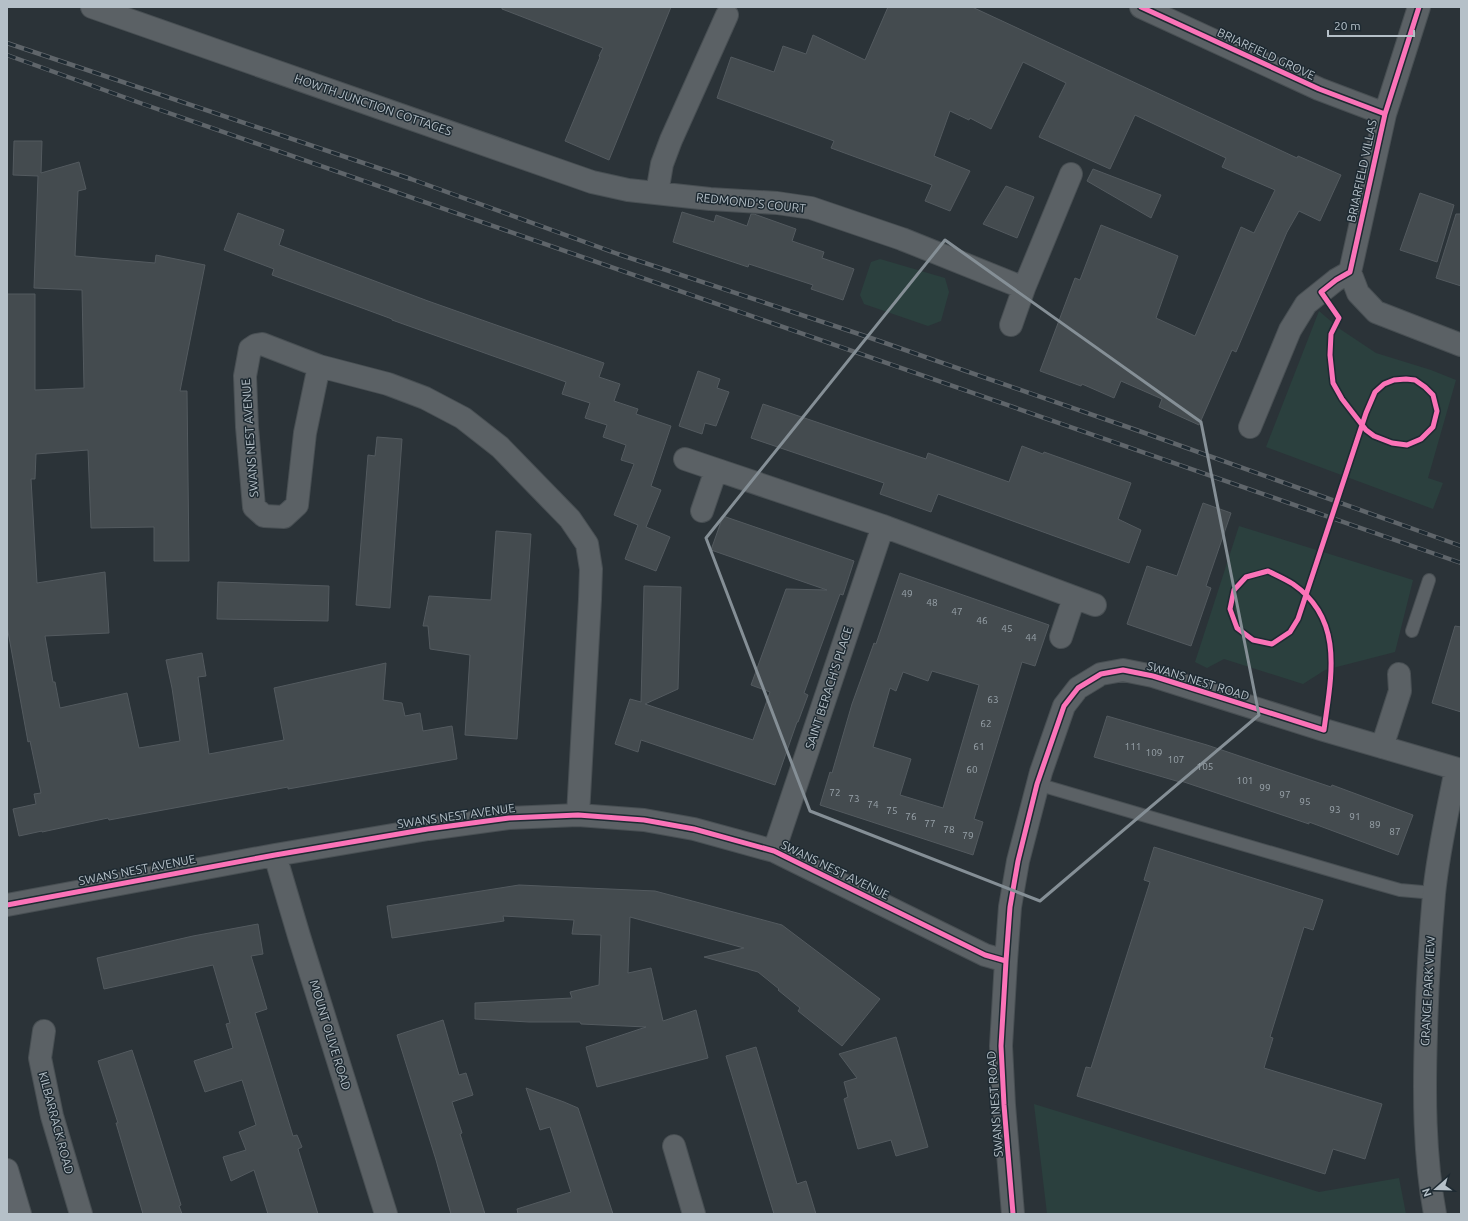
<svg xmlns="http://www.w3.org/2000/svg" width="1468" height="1221" viewBox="0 0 1468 1221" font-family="Ubuntu,sans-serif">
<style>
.green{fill:#2b403e}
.building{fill:#444b4f;stroke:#535a5f;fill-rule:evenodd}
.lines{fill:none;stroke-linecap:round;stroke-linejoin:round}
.lane-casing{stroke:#484f53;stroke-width:14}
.street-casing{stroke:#484f53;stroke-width:24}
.secondary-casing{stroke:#484f53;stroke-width:24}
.lane{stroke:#5b6165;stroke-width:12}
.street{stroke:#5b6165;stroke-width:22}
.secondary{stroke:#5f656a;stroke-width:22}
.rail-casing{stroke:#5f656a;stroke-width:4.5}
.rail{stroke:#1e2a32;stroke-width:3;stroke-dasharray:9;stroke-linecap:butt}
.cycleway-casing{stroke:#1e2a32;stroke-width:8}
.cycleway{stroke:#fb73b8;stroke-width:5}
.marked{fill:none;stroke:#858f96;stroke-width:3;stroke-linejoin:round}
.labels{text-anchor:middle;stroke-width:3;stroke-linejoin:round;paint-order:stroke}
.number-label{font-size:10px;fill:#99a3aa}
.street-label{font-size:12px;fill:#b5c0c8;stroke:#1e2a32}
</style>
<rect width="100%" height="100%" fill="#2b3338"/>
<path class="green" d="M880 259 945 278 949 292 941 321 928 326 864 304 860 295 871 262Z
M1319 311 1340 329 1376 353 1431 370 1456 380 1428 478 1443 483 1433 509 1266 447Z
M1239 526 1413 580 1395 652 1325 670 1303 684 1224 659 1207 668 1195 662Z
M1034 1104 1319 1192 1399 1178 1406 1214H1047Z"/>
<path class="building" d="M502 7H671L609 160 565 141 600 57 599 56 603 48 502 9Z
M888 7H972L1297 158 1298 156 1341 175 1320 221 1299 211 1287 232 1236 352 1232 350 1199 425 1159 407 1162 399 1121 381 1114 398 1082 384 1081 386 1040 371 1075 278 1080 280 1101 225 1178 256 1156 318 1195 336 1241 227 1254 233 1275 190 1222 167 1226 158 1135 115 1110 169 1039 137 1066 83 1023 62 991 129 970 118 969 120 950 111 934 156 970 171 950 211 925 201 932 185 831 148 834 141 717 98 731 57 774 72 783 46 806 54 813 35 865 60Z
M14 141H42L41 173 79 162 86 189 78 191 75 256 155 263 156 255 205 265 180 391H187L189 561H154V527L91 528 88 450 36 454 35 479H31L37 583 105 572 109 633 45 636 53 682H55L60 708 127 693 139 748 180 741 172 688 166 660 202 653 206 676 198 677 209 754 284 740 274 688 386 663 383 700 402 703 405 716 420 713 423 731 452 726 457 759 288 789V787L109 820 108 818 42 832V831L19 836 13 809 36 804 34 794 41 793 30 741 28 742 7 626V294H35V390L84 388 82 290 34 288 38 176 13 175Z
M1093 169 1161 195 1151 218 1087 181Z
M1006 186 1034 197 1017 238 983 224Z
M1420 193 1454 205 1437 262 1400 250Z
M682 212 714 222 716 215 747 226 751 214H754L796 229 792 241 824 252 822 258 854 269 843 300 811 289 813 285 749 264 748 267 673 242Z
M238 213 284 230 279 245 428 301 604 363 599 377 620 384 614 401 638 409 636 414 671 426 651 486 661 490 646 527 670 537 656 571 625 559 638 525 614 515 634 464 621 460 626 445 603 437 607 425 585 418 590 403 562 394 566 382 392 320V319L272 275 274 269 224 250Z
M1456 214H1461V286L1436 278Z
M698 371 720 379 717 388 729 392 716 426 705 423 702 434 679 426Z
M763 404 926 459 928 453 1009 482 1022 446 1043 454 1044 452 1131 483 1118 519 1141 530 1129 563 938 494 931 512 880 494 884 483 751 438Z
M377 437 402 439 390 608 356 605 368 455 375 456Z
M1203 503 1231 513 1206 586 1211 588 1191 646 1127 624 1147 566 1177 576Z
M723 516 854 561 843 595 840 594 804 693 808 695 798 722H797L775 785 641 740 638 752 615 744 630 699 641 702 644 586 681 587 678 689 645 704 753 740 770 692 751 685 786 589 827 590 711 550Z
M496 531 531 534 517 739 465 735 470 655 430 649 428 626H423L429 596 491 600Z
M900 573 1049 625 1035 666 1022 662 974 819 983 822 973 855 820 805 830 772 832 773 852 704 874 643 876 644ZM932 671 979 685 943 808 900 795 911 759 873 747 890 688 896 691 903 672 928 681Z
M218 582 329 586 328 621 217 619Z
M1455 626 1461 627V712L1432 703Z
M1107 716 1207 745 1331 787 1332 785 1413 815 1398 855 1309 822V824L1181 781 1180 782 1094 757Z
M1154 847 1323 900 1313 930 1304 927 1270 1037 1273 1038 1264 1068 1382 1104 1365 1159 1333 1149 1325 1174 1077 1096 1086 1067 1091 1068 1150 882 1144 880Z
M519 885 655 891 782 925 880 999 842 1046 798 1011 800 1008 778 990 779 989 758 972 704 957 744 948 630 917 628 973 651 968 663 1021 696 1010 708 1058 597 1087 586 1047 646 1027 581 1024 580 1022H529L475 1019V1003L572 998 570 992 599 985 601 935 572 934 574 920 503 916 504 921 392 938 387 906Z
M258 924 263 954 251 956 267 1009 255 1013 293 1136 297 1135 302 1147 298 1149 318 1214H268L254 1170 231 1181 223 1157 246 1150 239 1132 256 1125 242 1080 205 1092 194 1061 233 1048 226 1024 230 1023 213 965 104 989 97 958 193 936Z
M443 1020 459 1075 466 1073 473 1095 452 1102 462 1133 460 1134 485 1214H451L436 1160 397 1035Z
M896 1037 928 1147 896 1156 891 1140 858 1149 844 1099 848 1097 844 1082 857 1078 839 1054Z
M756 1047 797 1184 806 1181 816 1214H774L726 1056Z
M132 1050 152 1112 181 1205 179 1206 182 1214H143L116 1123H118L98 1061Z
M526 1088 564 1102 578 1108 613 1214H518L517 1209 571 1192 550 1127 540 1130Z"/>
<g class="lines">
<g class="lane-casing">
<path id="lane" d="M1412 631 1429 580
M1037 784 1354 877 1400 890 1434 893"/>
</g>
<g class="street-casing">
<path id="street" d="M92 7 592 182 628 190 710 199 777 203 811 208 902 239 1024 288
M1141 7 1319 89 1385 114
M657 193 662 164 671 140 727 15
M1350 272 1385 114 1419 7
M1350 272 1358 293 1376 312 1461 345
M1011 325 1024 288 1071 174
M319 366 305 433 297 505 284 517 264 516 254 507 247 427 245 376 250 349 256 345 262 344 319 366 388 384 425 398 463 418 500 447 570 519 587 544 591 569 590 599 578 815
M1250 427 1290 330 1306 304 1336 280 1350 272
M685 459 883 526 1095 605
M702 511 716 470
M1061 637 1074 598
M1382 747 1400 691 1399 674
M774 851 883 526
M275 855 299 936 386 1214
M7 905 275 855 428 829 509 818 578 815 644 820 694 829 774 851 985 955 1006 961
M44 1031 40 1058 52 1116 81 1214
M674 1146 694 1214
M1013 1214 1004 1105 1001 1046 1006 961 1010 907 1018 861 1041 772 1064 706 1078 688 1101 674 1123 670 1153 676 1324 730 1461 770
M1435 1214C1424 1155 1424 1093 1426 1033 1427 987 1430 940 1434 894 1438 852 1448 810 1456 769"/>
</g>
<g class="secondary-casing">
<path id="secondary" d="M7 1170 20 1214"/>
</g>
<use href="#lane" class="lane"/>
<use href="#street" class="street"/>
<use href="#secondary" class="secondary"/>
<g class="rail-casing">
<path id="rail" d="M7 43 411 179 618 254 862 335 1142 432 1461 546
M7 55 143 104 1461 563"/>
</g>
<use href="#rail" class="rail"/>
<g class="cycleway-casing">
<path id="cycleway" d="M1141 7 1319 89 1385 114
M7 905 275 855 428 829 509 818 578 815 644 820 694 829 774 851 985 955 1006 961
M1013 1214 1004 1105 1001 1046 1006 961 1010 907 1018 861 1037 784 1064 706 1078 688 1101 674 1123 670 1153 676 1324 730C1331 677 1345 620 1293 584 1285 579 1276 575 1268 571L1246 577 1234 590 1230 609 1237 628 1253 640 1272 644 1290 632 1298 619 1366 413 1375 392 1384 384 1394 380 1406 379 1415 380 1425 387 1433 395 1437 411 1433 427 1421 439 1407 445 1392 443 1374 436 1366 430 1342 399 1333 383 1330 355 1331 334 1339 318 1321 292 1336 280 1350 272 1385 114 1419 7"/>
</g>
<use href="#cycleway" class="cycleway"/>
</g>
<path class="marked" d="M945 240 1201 422 1259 715 1040 901 810 811 706 538Z"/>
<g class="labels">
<g class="number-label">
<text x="907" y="597">49</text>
<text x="932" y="606">48</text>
<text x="957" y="615">47</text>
<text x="982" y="624">46</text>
<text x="1007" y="632">45</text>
<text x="1031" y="641">44</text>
<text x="993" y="703">63</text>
<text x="986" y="727">62</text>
<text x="979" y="750">61</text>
<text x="1133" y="750">111</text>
<text x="1154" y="756">109</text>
<text x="1176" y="763">107</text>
<text x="1205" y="770">105</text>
<text x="972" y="773">60</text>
<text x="1245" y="784">101</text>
<text x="1265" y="791">99</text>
<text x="835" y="796">72</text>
<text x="1285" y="798">97</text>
<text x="854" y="802">73</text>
<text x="1305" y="805">95</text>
<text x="873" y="808">74</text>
<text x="1335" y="813">93</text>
<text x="892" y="814">75</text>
<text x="911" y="820">76</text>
<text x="1355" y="820">91</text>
<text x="930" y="827">77</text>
<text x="1375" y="828">89</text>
<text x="949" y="833">78</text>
<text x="1395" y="835">87</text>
<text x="968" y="839">79</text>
</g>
<g class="street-label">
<text transform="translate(1266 54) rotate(25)" y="4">BRIARFIELD GROVE</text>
<text transform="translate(373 105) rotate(19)" y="4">HOWTH JUNCTION COTTAGES</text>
<text transform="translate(1362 171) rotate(-78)" y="4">BRIARFIELD VILLAS</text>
<text transform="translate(751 203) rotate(6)" y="4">REDMOND'S COURT</text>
<text transform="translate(250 438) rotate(-94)" y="4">SWANS NEST AVENUE</text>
<text transform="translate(1198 681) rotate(17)" y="4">SWANS NEST ROAD</text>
<text transform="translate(829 688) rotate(-72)" y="4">SAINT BERACH'S PLACE</text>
<text transform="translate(456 816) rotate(-8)" y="4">SWANS NEST AVENUE</text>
<text transform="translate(137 870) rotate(-11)" y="4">SWANS NEST AVENUE</text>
<text transform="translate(835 870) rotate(26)" y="4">SWANS NEST AVENUE</text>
<text transform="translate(1428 991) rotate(-87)" y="4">GRANGE PARK VIEW</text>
<text transform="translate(330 1035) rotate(73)" y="4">MOUNT OLIVE ROAD</text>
<text transform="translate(995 1104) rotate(-94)" y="4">SWANS NEST ROAD</text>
<text transform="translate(56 1123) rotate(75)" y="4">KILBARRACK ROAD</text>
</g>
</g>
<rect width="1468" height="1221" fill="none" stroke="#b5c0c8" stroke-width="16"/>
<g transform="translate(1436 1189) rotate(250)" stroke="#1e2a32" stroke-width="3" paint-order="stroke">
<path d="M0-3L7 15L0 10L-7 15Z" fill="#b5c0c8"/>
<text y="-6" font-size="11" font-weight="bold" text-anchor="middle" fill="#b5c0c8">N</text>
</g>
<path d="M1328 30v6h86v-6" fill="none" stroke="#b5c0c8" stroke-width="2"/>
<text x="1334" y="30" font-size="12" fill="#b5c0c8" stroke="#1e2a32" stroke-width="3" paint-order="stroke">20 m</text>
</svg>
